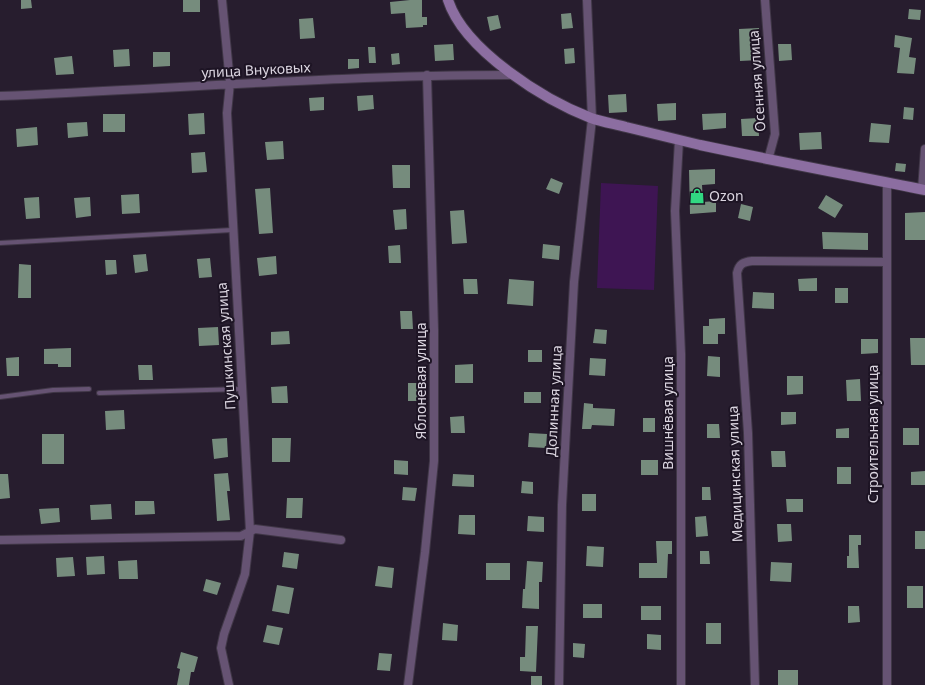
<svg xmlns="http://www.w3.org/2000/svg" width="925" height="685" viewBox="0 0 925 685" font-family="'Noto Sans',sans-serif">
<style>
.green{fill:#3e1553}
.building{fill:#768c7d}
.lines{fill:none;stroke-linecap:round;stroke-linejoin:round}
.lane-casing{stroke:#403747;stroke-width:6}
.street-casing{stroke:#403747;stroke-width:10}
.secondary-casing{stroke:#403747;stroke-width:12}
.lane{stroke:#665373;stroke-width:4}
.street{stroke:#665373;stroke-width:8}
.secondary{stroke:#8c6ea1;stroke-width:10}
.labels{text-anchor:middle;stroke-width:4;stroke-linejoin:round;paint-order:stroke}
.street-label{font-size:14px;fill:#dbd5e0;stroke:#1d1424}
.poi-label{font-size:14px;fill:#dbd5e0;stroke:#1d1424;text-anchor:start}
</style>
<rect width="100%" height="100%" fill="#271d2e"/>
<path class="green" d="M601 183 658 186 654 290 597 288Z"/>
<path class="building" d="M21 0H31L32 8 21 9Z
M183 0H200V12H183Z
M410 0H422V17H427V25H423V27L406 28 405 13 391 14 390 2Z
M909 9 921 10 920 20 908 19Z
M571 13 573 28 562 29 561 14Z
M498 15 501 28 490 31 487 17Z
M313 18 315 38 300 39 299 19Z
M759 28 760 60 740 61 739 29Z
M895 35 912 38 909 57 916 58 914 74 897 73 900 48 894 47Z
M453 44 454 60 435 61 434 45Z
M778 44H791L792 60 779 61Z
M368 47H375L376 63H369Z
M574 48 575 63 565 64 564 49Z
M129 49 130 66 114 67 113 50Z
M153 52H170V66L153 67Z
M399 53 400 64 392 65 391 54Z
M72 56 74 74 56 75 54 58Z
M348 59H359V68L348 69Z
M626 94 627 112 609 113 608 95Z
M373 95 374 109 358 111 357 96Z
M324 97V110L310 111 309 98Z
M676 103V120L658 121 657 104Z
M904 107 914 108 913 120 903 119Z
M204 113 205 134 189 135 188 114Z
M726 113V128L703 130 702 114Z
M103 114H125V132H103Z
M758 118 759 136H742L741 119Z
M87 122 88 136 68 138 67 123Z
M871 123 891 125 889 143 869 142Z
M37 127 38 145 17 147 16 129Z
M821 132 822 149 800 150 799 133Z
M283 141 284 159 267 160 265 142Z
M205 152 207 172 192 173 191 153Z
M896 163 906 164 905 172 895 171Z
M392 165H410V188H393Z
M715 169V184L702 185 703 202 716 201V212L690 214 689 170Z
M551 178 563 183 559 194 546 189Z
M270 188 273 233 259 234 255 189Z
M139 194 140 213 122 214 121 195Z
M826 195 843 205 835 218 818 208Z
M39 197 40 218 26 219 24 198Z
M90 197 91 216 76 218 74 198Z
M741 204 753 207 750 221 738 218Z
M406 209 407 229 395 230 393 210Z
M464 210 467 243 452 244 450 211Z
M925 212V240H905V213Z
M822 232 868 233V250L823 249Z
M543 244 560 246 559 260 542 258Z
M400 245 401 263H389L388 246Z
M146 254 148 271 135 273 133 255Z
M276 256 277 274 259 276 257 258Z
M210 258 212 277 199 278 197 259Z
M105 260H116L117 274 106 275Z
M19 264 31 265V298H18Z
M817 278V291H799L798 279Z
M463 279H477L478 294H464Z
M509 279 534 281 533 306 507 304Z
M835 288H848V303H835Z
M753 292 774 293V309L752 308Z
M400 311H412L413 329H401Z
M725 318V334H718V344H703V326H709V319Z
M218 327 219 345 199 346 198 328Z
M595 329 607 330 606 344 593 343Z
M289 331 290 344 271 345V332Z
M910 338H925V365H911Z
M861 339H878V353L861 354Z
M71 348V367H58V364H44V349Z
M528 350H542V362H528Z
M708 356 720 357V377L707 376Z
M19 357V376H7L6 358Z
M590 358 606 359 605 376 589 375Z
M473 364V383H455V365Z
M138 365H152L153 380H139Z
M787 376H803V394L787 395Z
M860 379 861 401H847L846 380Z
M408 383H421V401H408Z
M287 386 288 403H272L271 387Z
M524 392H541V403H524Z
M584 403 593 404V408L615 409 614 426 592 425 591 429H582Z
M124 410 125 429 106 430 105 411Z
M781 412H796V424L781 425Z
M464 416 465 433H451L450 417Z
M643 418H655V432H643Z
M707 424H719L720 438H707Z
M849 428V438H836V429Z
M903 428H919V445H903Z
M529 433 547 434 546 448 528 447Z
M42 434H64V464H42Z
M227 438 228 457 214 459 212 439Z
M272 438H291L290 462H272Z
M771 451H785L786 467H772Z
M394 460 408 461V475L394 474Z
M641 460H658V475H641Z
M837 467H851V484H837Z
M925 471V485H911V472Z
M228 473 230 491H227L230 520 217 521 214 474Z
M0 474H8L10 498 0 499Z
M453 474 474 475V487L452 486Z
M522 481 533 482V494L521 493Z
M403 487 417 488 415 501 402 500Z
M702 487H710L711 500H702Z
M582 494H596V511H582Z
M287 498H303L302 518H286Z
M786 499H803V512H787Z
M135 501H154L155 514 135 515Z
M111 504 112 519 91 520 90 505Z
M59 508 60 522 41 524 39 509Z
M459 515H475V535L458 534Z
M528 516 544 517V532L527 531Z
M706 516 708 536 696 537 695 517Z
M777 524H791L792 541 778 542Z
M915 531H925V549H915Z
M849 535H861V545H858L859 568H847V556H849Z
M656 541H672V554H668L667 578H639V563H657Z
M587 546 604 547 603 567 586 566Z
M700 551H709L710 564H700Z
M284 552 299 554 297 569 282 567Z
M104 556 105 574 87 575 86 557Z
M73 557 75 576 57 577 56 558Z
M137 560 138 579H119L118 561Z
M527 561 543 562 542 582H539V609L522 608 523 589H525Z
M771 562 792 563 791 582 770 581Z
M486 563H510V580H486Z
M378 566 394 568 392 588 375 586Z
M206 579 221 583 217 595 203 591Z
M277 585 294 588 289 614 272 611Z
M907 586H923V608H907Z
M583 604H602V618H583Z
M641 606H661V620H641Z
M848 606H859L860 622 848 623Z
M443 623 458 625 457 641 442 640Z
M706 623H721V644H706Z
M267 625 283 628 279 645 263 642Z
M526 626H538L536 672 520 671V657H525Z
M647 634 661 635V650L647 649Z
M573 643 585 644 584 658 573 657Z
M181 652 198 657 194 672H191L189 685H177L180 669 177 668Z
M379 653 392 654 390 671 377 670Z
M778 670H798V685H778Z
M531 676H542V685H531Z"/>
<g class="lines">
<g class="lane-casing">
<path id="lane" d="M0 243 232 230
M99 393 242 389
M0 397 53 390 89 389"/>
</g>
<g class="street-casing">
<path id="street" d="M222 0 230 83 227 113 250 531 245 574 224 634 221 648 229 685
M765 0 775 134 768 160
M0 96C171 89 342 75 513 75
M679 140 675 211 681 354V685
M887 183V685
M922 190 925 149
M0 540 241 536 255 529 341 540
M408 685 425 552 434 461V330L427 75
M559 685 562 505 574 282 592 119 587 0
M755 685 748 433 737 273C739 264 743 262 752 261L886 262"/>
</g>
<g class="secondary-casing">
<path id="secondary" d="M448 0C464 50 544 100 591 118 602 122 615 124 626 127 651 133 675 139 700 145 775 161 850 175 925 190"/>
</g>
<use href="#lane" class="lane"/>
<use href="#street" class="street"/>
<use href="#secondary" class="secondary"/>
</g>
<defs>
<g id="shop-bare" transform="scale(1.2)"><path d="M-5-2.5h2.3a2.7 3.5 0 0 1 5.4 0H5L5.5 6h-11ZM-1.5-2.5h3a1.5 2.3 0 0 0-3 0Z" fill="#31d882" stroke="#1d1424" stroke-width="2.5" paint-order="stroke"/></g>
</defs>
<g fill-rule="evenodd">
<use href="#shop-bare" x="697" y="196"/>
</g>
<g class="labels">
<g class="street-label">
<text transform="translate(256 70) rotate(-3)" y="5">улица Внуковых</text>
<text transform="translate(757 81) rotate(-94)" y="5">Осенняя улица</text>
<text transform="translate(226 346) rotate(-94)" y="5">Пушкинская улица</text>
<text transform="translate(421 381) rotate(-90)" y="5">Яблоневая улица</text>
<text transform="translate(554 401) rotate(-87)" y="5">Долинная улица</text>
<text transform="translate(668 413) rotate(-90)" y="5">Вишнёвая улица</text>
<text transform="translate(873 434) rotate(-90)" y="5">Строительная улица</text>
<text transform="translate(735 474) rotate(-92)" y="5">Медицинская улица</text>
</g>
<g class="poi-label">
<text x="709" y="201">Ozon</text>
</g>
</g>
</svg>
